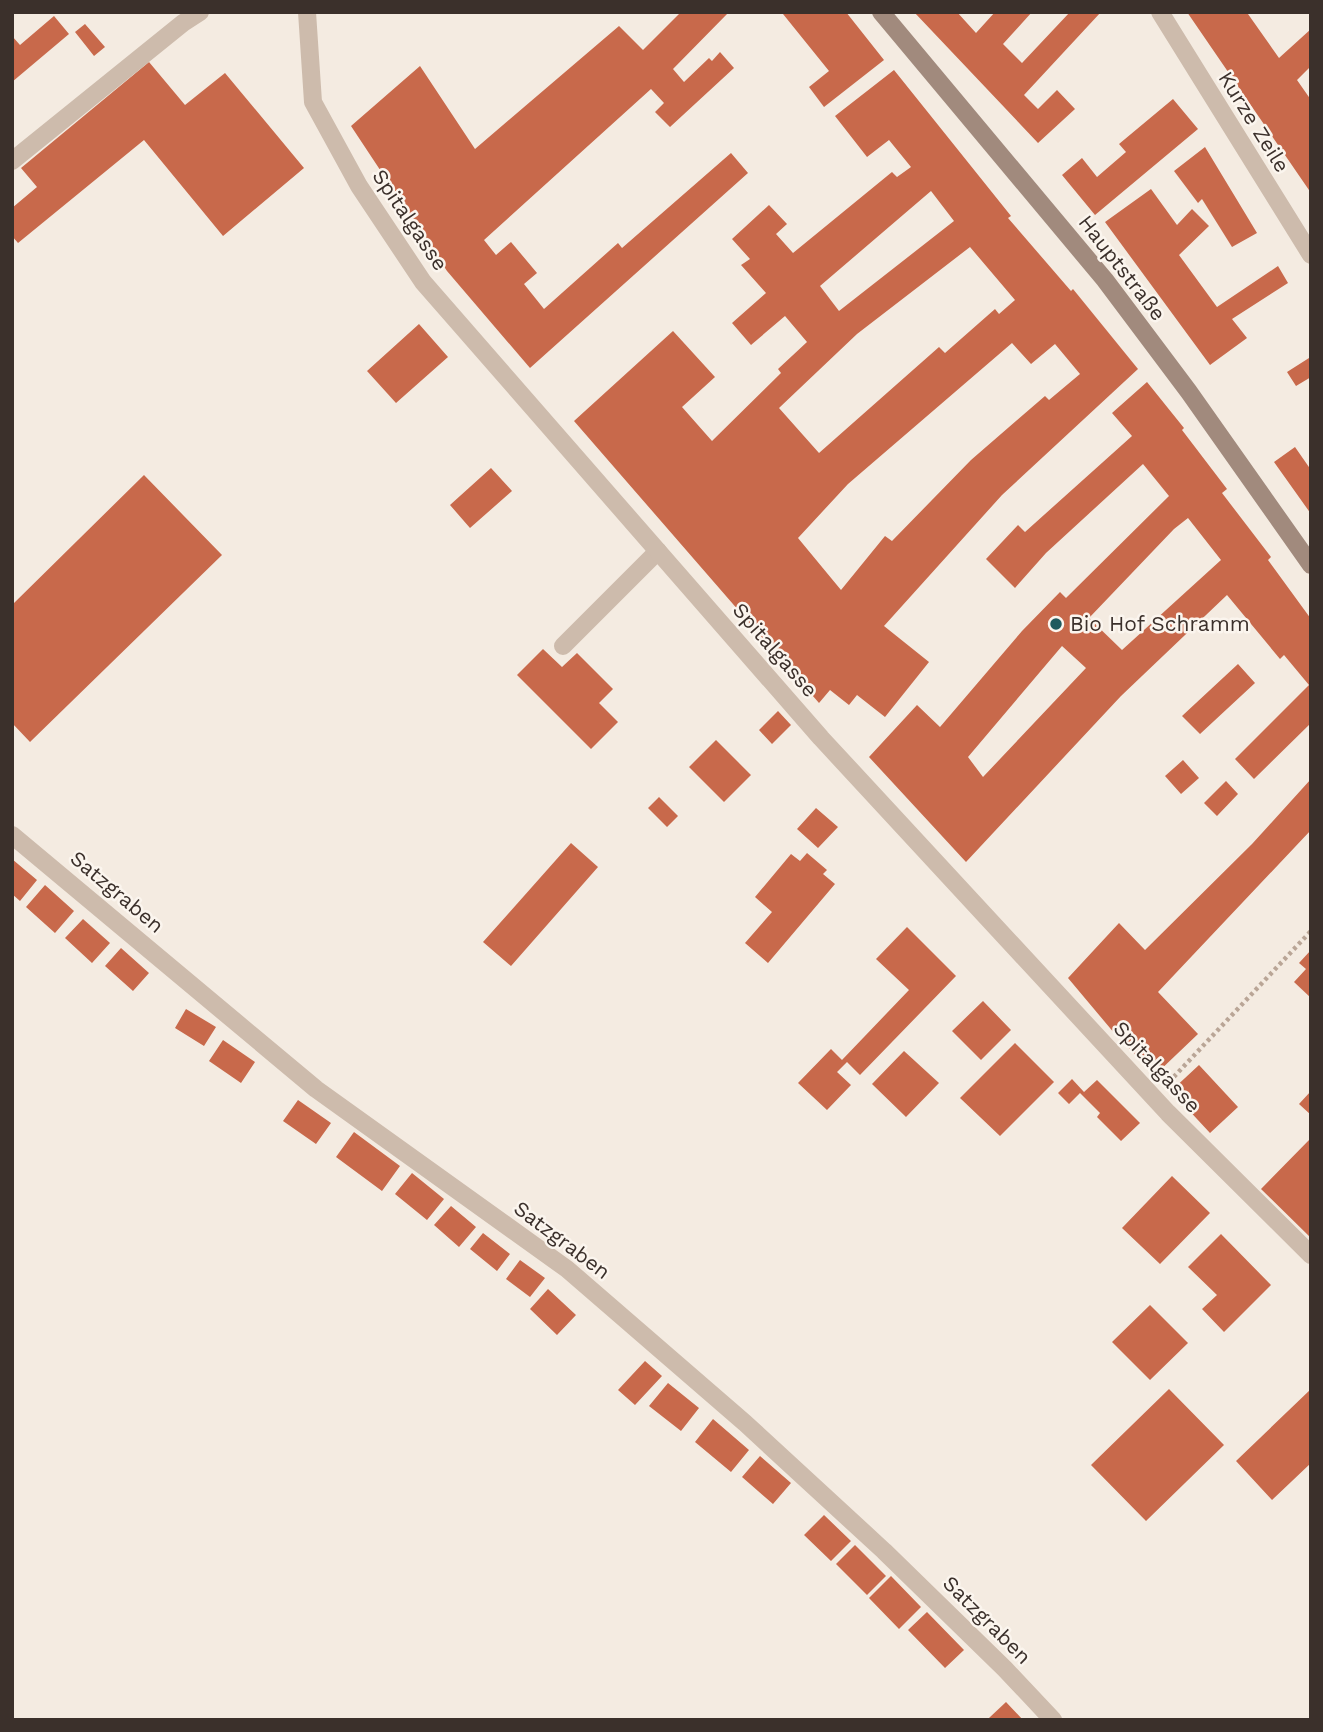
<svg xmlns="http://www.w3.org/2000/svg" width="1323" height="1732" viewBox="0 0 1323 1732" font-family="'Work Sans',sans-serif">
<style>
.building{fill:#c8694b;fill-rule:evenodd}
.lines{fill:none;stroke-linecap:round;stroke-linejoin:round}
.path{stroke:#b9a596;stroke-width:4.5;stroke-dasharray:3.5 3.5;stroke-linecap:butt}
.service{stroke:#cdbbac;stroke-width:18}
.minor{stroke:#cdbbac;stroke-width:18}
.secondary{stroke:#a18a7d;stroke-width:18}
.poi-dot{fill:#1f5a5e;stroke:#fbf5ee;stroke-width:2.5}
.labels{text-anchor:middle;stroke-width:5;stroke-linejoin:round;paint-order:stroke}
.street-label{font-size:21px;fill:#3b302b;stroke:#fbf5ee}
.poi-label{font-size:21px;fill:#3b302b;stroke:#fbf5ee;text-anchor:start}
</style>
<rect width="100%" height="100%" fill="#f4ebe1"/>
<path class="building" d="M681 12H729L673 69 684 82 709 58 712 61 720 52 734 68 670 127 655 112 664 103 651 89 484 240 496 255 511 242 537 273 524 284 544 309 618 243 622 248 731 153 748 173 530 368 447 271 351 126 420 66 475 149 619 26 643 50Z
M786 12H846L884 60 824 107 809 87 829 71 783 14Z
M914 12H957L976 33 995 12H1032L1003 44 1022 63 1070 12H1101L1024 95 1038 109 1057 90 1075 109 1038 143Z
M1187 12H1250L1248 14 1279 58 1311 29V66L1297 80 1311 100V193Z
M54 16 69 34 12 82V36L20 45Z
M85 24 105 47 94 56 75 32Z
M149 62 185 105 225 73 304 168 223 236 144 140 18 243 12 236V208L37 187 21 168Z
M894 70 1011 216 1008 218 1071 291 1073 289 1138 369 1002 495 884 626 929 662 885 717 857 695 849 705 830 690 819 703 574 421 673 331 715 377 682 407 712 441 781 373 778 369 807 342 785 316 751 345 732 323 766 293 741 265 750 259 732 239 769 205 787 224 776 234 793 253 892 172 897 177 911 167 889 140 867 157 835 116ZM931 191 954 221 839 311 820 286ZM970 247 1015 300 999 314 995 309 945 353 939 347 819 453 779 408 857 334ZM1012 343 1031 364 1055 344 1080 374 1049 400 1045 396 971 460 892 541 885 536 841 590 798 538 848 484Z
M1173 99 1198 129 1095 215 1062 175 1082 158 1097 177 1126 152 1119 144Z
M1205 147 1257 233 1232 247 1202 199 1198 203 1174 171Z
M1151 189 1177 225 1192 209 1209 226 1179 255 1217 307 1278 266 1288 283 1232 319 1247 338 1210 365 1105 222Z
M419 324 448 357 396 403 367 371Z
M1309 358 1311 377 1296 386 1287 372Z
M1147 382 1184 428 1182 430 1227 489 1222 493 1271 557 1268 560 1311 619V723L1254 779 1235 759 1309 685 1284 655 1280 659 1227 595 1121 696 966 862 869 757 917 705 940 727 1022 631 1060 592 1066 598 1169 496 1143 464 1046 553 1015 588 986 559 1018 525 1025 532 1132 436 1112 413ZM1188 518 1221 560 1122 650 1089 618 1174 529ZM1062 646 1086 668 983 777 968 757Z
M1295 447 1311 470V514L1274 462Z
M491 468 512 491 470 528 450 505Z
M144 475 222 555 30 742 12 723V605Z
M543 649 562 667 577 653 613 689 599 703 618 722 591 749 517 675Z
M1238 664 1255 683 1200 734 1182 716Z
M778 711 791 725 772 744 759 730Z
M716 740 751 775 724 802 689 767Z
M1183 760 1199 778 1181 794 1165 776Z
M1311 779V830L1158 992 1198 1034 1155 1075 1115 1034 1068 978 1119 923 1145 950 1252 844Z
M1226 781 1238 794 1217 816 1204 803Z
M659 797 678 816 667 827 648 808Z
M816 808 838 827 818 848 797 829Z
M571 843 598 867 511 966 483 942Z
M807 853 827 870 823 874 835 884 768 963 745 943 772 912 755 897 791 854 800 861Z
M12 859 37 880 20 901 12 894Z
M45 885 74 911 55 933 26 907Z
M83 919 110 943 92 963 65 938Z
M907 927 956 976 860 1075 847 1062 837 1072 851 1085 827 1110 798 1083 831 1049 842 1060 909 990 876 959Z
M121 948 149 973 133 991 105 966Z
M1311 950V998L1294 982 1306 969 1299 963Z
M983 1001 1011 1030 981 1060 952 1031Z
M186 1009 216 1027 204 1046 175 1028Z
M223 1040 255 1062 241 1083 209 1061Z
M1015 1043 1054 1082 1000 1136 960 1098Z
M904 1051 939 1083 906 1117 872 1084Z
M1199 1065 1238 1107 1210 1133 1171 1091Z
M1072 1079 1084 1092 1097 1080 1140 1123 1121 1141 1097 1117 1100 1113 1080 1093 1069 1104 1058 1093Z
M1311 1091V1115L1299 1104Z
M298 1100 331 1123 316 1144 283 1121Z
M354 1132 400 1166 382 1191 336 1157Z
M1311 1138V1238L1261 1189Z
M412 1173 444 1199 427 1220 395 1194Z
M1172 1176 1210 1213 1160 1264 1122 1228Z
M451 1206 476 1227 459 1247 434 1225Z
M483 1233 510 1254 497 1271 470 1249Z
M1221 1234 1271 1285 1224 1332 1202 1309 1217 1295 1188 1267Z
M520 1260 545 1278 530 1297 506 1279Z
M548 1289 576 1315 557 1335 530 1309Z
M1150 1305 1188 1343 1150 1380 1112 1342Z
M645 1361 662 1376 635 1405 618 1390Z
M668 1383 699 1408 681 1431 649 1406Z
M1169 1389 1224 1445 1146 1521 1091 1465Z
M1311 1389V1463L1272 1500 1236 1461Z
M713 1419 749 1450 731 1472 695 1442Z
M760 1456 791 1483 773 1504 742 1477Z
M824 1515 851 1541 831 1561 804 1535Z
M855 1545 886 1576 867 1595 836 1564Z
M891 1576 921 1607 899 1629 869 1598Z
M927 1612 964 1650 945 1668 908 1630Z
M1006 1702 1023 1720H991L989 1718Z"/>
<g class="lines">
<path class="path" d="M1169 1082 1311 931"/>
<path class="service" d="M12 161 183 23 200 12
M563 646 658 551"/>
<path class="minor" d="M307 12 313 102 359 186 423 282 821 738 1168 1113 1311 1255
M1160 12 1311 255
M12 835 316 1089 567 1269 745 1423 884 1551 1005 1669 1053 1720"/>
<path class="secondary" d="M881 12 1105 280 1189 392 1311 565"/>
</g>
<circle class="poi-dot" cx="1056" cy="624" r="7"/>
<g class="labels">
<g class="street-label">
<text transform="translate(1254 122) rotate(58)" y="7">Kurze Zeile</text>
<text transform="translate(410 220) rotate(56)" y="7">Spitalgasse</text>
<text transform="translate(1122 268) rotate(52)" y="7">Hauptstraße</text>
<text transform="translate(775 650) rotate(49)" y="7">Spitalgasse</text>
<text transform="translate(117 892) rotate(40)" y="7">Satzgraben</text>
<text transform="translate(1157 1067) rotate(47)" y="7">Spitalgasse</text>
<text transform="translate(562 1240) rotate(37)" y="7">Satzgraben</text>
<text transform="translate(987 1620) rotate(45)" y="7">Satzgraben</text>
</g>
<g class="poi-label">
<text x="1070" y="631">Bio Hof Schramm</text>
</g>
</g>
<rect width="1323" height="1732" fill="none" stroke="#3b302b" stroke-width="28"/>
</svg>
